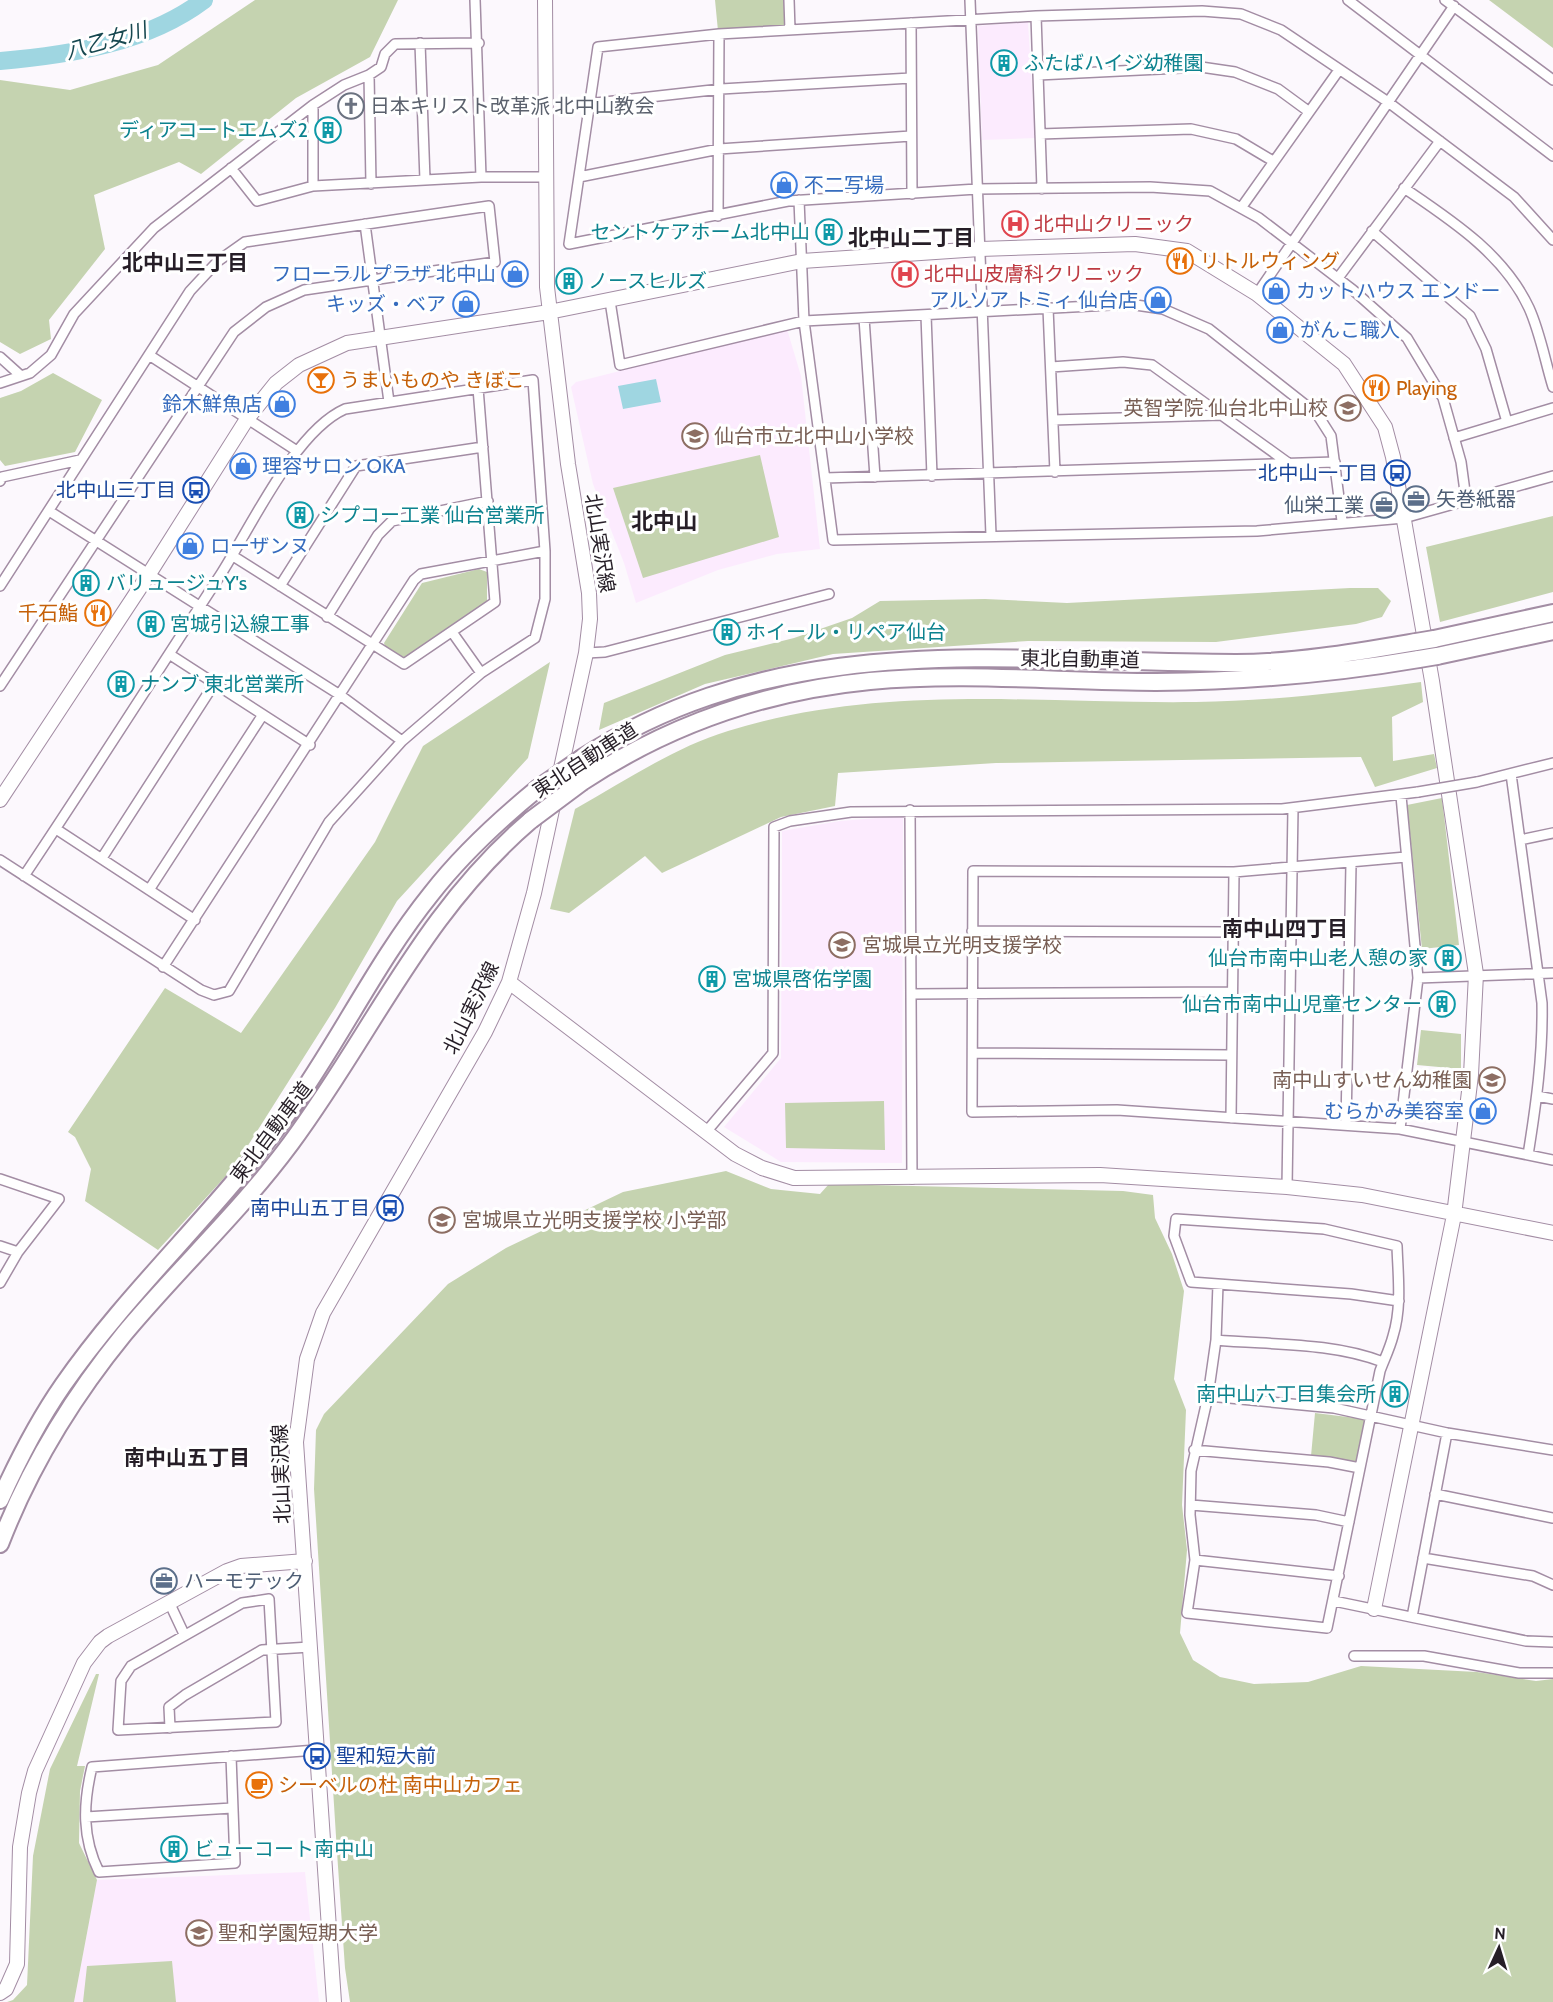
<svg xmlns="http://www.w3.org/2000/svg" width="1553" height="2002" viewBox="0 0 1553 2002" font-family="Cabin,'Noto Sans JP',sans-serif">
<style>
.built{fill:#fcebfe}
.green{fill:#c5d3b0}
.water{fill:#9fd6e1}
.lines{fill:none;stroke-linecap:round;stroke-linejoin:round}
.river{stroke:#9fd6e1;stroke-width:18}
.street-casing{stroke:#a38da4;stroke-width:12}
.secondary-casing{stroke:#a38da4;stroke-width:16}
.highway-casing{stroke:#a38da4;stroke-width:20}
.street{stroke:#fff;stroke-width:9}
.secondary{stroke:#fff;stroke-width:14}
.highway{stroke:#fff;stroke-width:16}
.street-bridge-casing{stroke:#a38da4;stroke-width:12;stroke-linecap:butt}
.highway-bridge-casing{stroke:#a38da4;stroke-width:20;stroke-linecap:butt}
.street-bridge{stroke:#fff;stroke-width:9}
.highway-bridge{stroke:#fff;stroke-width:16}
.labels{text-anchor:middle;stroke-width:6;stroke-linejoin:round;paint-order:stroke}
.culture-label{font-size:20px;fill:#0d838f;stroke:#fff;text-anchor:start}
.worship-label{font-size:20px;fill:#5b616d;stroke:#fff;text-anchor:start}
.shop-label{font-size:20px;fill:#366cbe;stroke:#fff;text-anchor:start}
.health-label{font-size:20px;fill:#be3a42;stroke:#fff;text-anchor:start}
.food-label{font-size:20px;fill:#c56008;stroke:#fff;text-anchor:start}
.education-label{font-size:20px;fill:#785e54;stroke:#fff;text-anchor:start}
.transit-label{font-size:20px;fill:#164399;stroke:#fff;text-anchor:end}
.service-label{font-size:20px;fill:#4e5e75;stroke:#fff;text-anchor:start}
.street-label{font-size:20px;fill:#261e27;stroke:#fff}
.water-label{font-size:21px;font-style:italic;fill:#174850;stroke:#fff}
.neighbourhood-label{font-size:21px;font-weight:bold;fill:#261e27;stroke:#fff}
.quarter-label{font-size:22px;font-weight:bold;fill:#261e27;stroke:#fff}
</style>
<rect width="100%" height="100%" fill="#fcf8fd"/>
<path class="built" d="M1028 22 1035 138 982 140 978 26Z
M787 329 801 376 820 549 777 554 718 570 636 603 624 563 593 484 571 387 576 382Z
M903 816 902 1163 781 1162 724 1127 781 1058 782 831 840 821Z
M305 1872 319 2002H74L97 1880Z"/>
<path class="green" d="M255 0H398L370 57 296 98 201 174 179 162 94 195 105 249 49 320 51 339 20 354 0 342V80L70 90 158 65Z
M715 0H785L787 22 781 28 718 31Z
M1489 0H1553V48Z
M53 373 102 400 75 452 5 466 0 460V398L21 391Z
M760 455 779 537 643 578 613 488Z
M1553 516V592L1440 622 1426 547Z
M479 569 487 572V601L409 659 386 650 384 643 422 583Z
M1350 588H1378L1391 601 1382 617 1356 624 1216 642 1028 641 833 654 705 684 599 730 604 703 725 655 794 638 852 618 880 601 985 599 1067 603Z
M550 662 528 758 397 901 335 1008 235 1166 158 1250 85 1201 91 1169 75 1137 68 1132 165 988 241 1033 375 842 423 746Z
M1421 682 1423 702 1392 717 1393 761 1434 754 1437 768 1375 787 1361 757 996 763 838 773 835 806 781 817 662 873 645 856 569 913 550 909 575 809C625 781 673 748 728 731 883 683 1037 704 1196 702 1270 701 1347 692 1421 682Z
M1442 798 1459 945 1422 949 1407 805Z
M1421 1030 1461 1034V1069L1417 1065Z
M884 1101 885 1150 786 1148 785 1103Z
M726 1171 771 1189 820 1194 829 1184 1123 1191 1153 1195 1155 1218 1172 1254 1184 1291 1174 1379 1186 1410 1182 1505 1187 1550 1180 1633 1193 1660 1220 1677 1254 1684 1308 1682 1361 1666 1477 1672 1536 1681 1553 1679V2002H350L345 1968 337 1852 314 1489 316 1430 324 1414 448 1284 506 1248 623 1192Z
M1315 1413 1364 1419 1367 1423 1360 1459 1357 1462 1311 1456Z
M96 1674H99L77 1766H85L80 1791 79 1843 97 1880 74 2002H7L13 2000 27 1985 33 1856 50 1769Z
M172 1961 176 2002H83L87 1966Z"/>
<path class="water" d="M656 379 661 402 623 409 618 386Z"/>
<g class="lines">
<path class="river" d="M0 61C70 55 147 43 204 0"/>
<g class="street-casing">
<path id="street" d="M475 0 481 177
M789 0 790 30
M970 0 991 535
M1348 0 1553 156
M1445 0 1553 80
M1036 16 1042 189
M911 23 912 194
M420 43 425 180
M369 75 371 184
M1038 75 1201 67 1235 72 1278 89 1308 111
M587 104 721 89 911 78
M313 105V186
M1040 134 1191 129 1236 139 1273 161
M231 168 257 201 313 186 481 177H545
M579 177 719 149 911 136
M1404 188C1451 220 1504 254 1529 308 1540 332 1545 361 1553 387
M799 200 804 321 833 540 1257 531 1404 518 1553 476
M1241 208 1339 70
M718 216 719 34
M365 224 389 402
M1372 231 1470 316 1486 349 1507 422
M1338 278 1440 141
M1257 294 1454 6
M610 301 620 365 804 321 1129 304 1163 309 1209 329 1317 414 1331 436 1342 521
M1048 308 1055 472
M926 315 932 476
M864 318 875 477
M149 355 297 451
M0 357 20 375
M1051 367 1123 362 1152 365 1291 465
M0 383 30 373 51 355 74 314 154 228 313 105 344 85 369 75 381 67 385 54 395 44 479 43
M1053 420 1221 415
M1454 438 1553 408
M825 478 1335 462
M0 481 2 477 80 460
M1466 499 1461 462 1443 398 1407 338 1353 290 1259 218 1210 191 1150 187 977 189 788 201 569 244 598 47 719 34 1036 16 1202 11 1241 14 1281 30 1388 102 1514 197 1553 240
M49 511 340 695 402 741
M233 556 404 664 495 602 478 388
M0 586 190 291 218 261 245 242 489 206 495 262 304 290 266 307 234 332 0 686
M280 586 356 466 483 447
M327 617 378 535 392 521 488 501
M452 632 481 673
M586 653 605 652 829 594
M169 654 310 745
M1511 774 1542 1003C1543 1055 1536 1105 1528 1155
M1477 782 1553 763
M910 810 912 1179
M56 829 195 920
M1520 840 1553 833
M1406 857 1234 872 973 871 972 1112 1117 1110 1400 1129 1553 1160
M102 858 214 684
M0 860 201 990 214 995 229 991 329 822 402 741 481 673 535 638 545 599V551L533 380 345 409C295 431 251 527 221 574 155 675 91 776 24 876
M149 890 262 716
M972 931 1232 932
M163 967 414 580 421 574 545 551
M1418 978 1553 973
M911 994 1232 992
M973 1053 1230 1055
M1537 1096 1553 1099
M1231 1118 1234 872
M1346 1125 1351 864
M1400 1129 1418 978 1401 796
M706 1132 773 1053 774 827 790 821 851 812 1282 809 1418 792
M0 1179 59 1199 18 1252 0 1283
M1287 1187 1293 808
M0 1246 18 1252
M1218 1284 1216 1340 1208 1396 1191 1471 1190 1515 1195 1560 1187 1613 1327 1628 1380 1371C1384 1360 1390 1348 1393 1336 1402 1307 1398 1276 1397 1246L1324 1229 1176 1219 1174 1236 1191 1282 1351 1294 1399 1301
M1216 1340C1270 1345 1332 1342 1383 1362
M1208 1396 1334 1408 1447 1433 1553 1450
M1194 1450 1329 1462 1360 1468
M1435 1494 1553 1518
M1191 1505 1316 1515 1349 1522
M1423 1558 1533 1576 1553 1585
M1195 1560 1339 1576
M269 1599 276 1722 118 1730 121 1681 131 1666 242 1603Z
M1334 1601 1526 1641 1553 1642
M169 1602 184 1634
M1412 1617 1447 1433
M1354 1656H1424L1519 1673H1553
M170 1728 169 1707 185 1695 262 1650 310 1647
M231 1756 235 1863 99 1872C82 1838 83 1804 92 1767L316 1750
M86 1817 232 1808"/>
</g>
<g class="secondary-casing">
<path id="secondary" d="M0 800 149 574 247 419 276 383 299 365 347 343 549 312 802 261 980 249 1135 244 1187 251 1257 294 1344 364 1385 427 1393 457 1432 681 1476 974 1471 1075 1454 1215 1374 1609
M509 982 735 1154 762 1168 794 1178 1100 1175 1287 1187 1362 1195 1553 1233
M0 1993 6 1989 17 1964 20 1847 29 1793 35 1771 84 1663 100 1642 108 1636 227 1571 241 1566 305 1561
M334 2002 296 1442 307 1359 323 1313 485 1032 509 982 534 893 586 653 590 619 589 593 568 464 547 287 545 0"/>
</g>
<g class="highway-casing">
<path id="highway" d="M1434 639 1553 613
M1437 656 1553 631
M582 758C785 626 1008 663 1236 663 1295 663 1357 652 1416 642
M582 782C670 724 766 691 870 681 965 672 1061 682 1156 682 1244 681 1332 674 1419 659
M0 1500C18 1460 38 1421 63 1385 131 1287 222 1207 290 1110 340 1040 377 961 431 894 462 854 498 821 537 789
M0 1544C30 1466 71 1399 124 1334 178 1269 240 1212 291 1143 374 1031 421 914 531 820"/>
</g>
<use href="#street" class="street"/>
<use href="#secondary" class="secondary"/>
<use href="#highway" class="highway"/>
<g class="street-bridge-casing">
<path id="street-bridge" d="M1418 792 1477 782"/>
</g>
<g class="highway-bridge-casing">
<path id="highway-bridge" d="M1416 642 1434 639
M1419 659 1437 656
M537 789 582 758
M531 820 582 782"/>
</g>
<use href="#street-bridge" class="street-bridge"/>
<use href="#highway-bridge" class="highway-bridge"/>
</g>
<defs>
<g id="building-ring" transform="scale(1.35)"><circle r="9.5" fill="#fff" stroke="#0f9aa8" stroke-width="1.5"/><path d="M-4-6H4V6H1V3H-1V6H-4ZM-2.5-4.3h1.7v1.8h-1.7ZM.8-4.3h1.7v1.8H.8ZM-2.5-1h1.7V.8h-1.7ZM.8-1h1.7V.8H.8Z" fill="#0f9aa8"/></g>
<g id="church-ring" transform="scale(1.35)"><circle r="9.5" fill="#fff" stroke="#6b7280" stroke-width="1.5"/><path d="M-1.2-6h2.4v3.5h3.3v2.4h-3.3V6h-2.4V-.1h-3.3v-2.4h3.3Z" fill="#6b7280"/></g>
<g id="shop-ring" transform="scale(1.35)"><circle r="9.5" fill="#fff" stroke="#3f7fe0" stroke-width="1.5"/><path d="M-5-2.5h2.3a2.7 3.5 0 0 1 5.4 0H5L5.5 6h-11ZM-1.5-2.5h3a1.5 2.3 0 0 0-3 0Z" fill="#3f7fe0"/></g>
<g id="hospital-ring" transform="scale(1.35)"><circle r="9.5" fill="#fff" stroke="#e0444e" stroke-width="1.5"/><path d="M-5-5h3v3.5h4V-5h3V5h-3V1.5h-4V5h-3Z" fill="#e0444e"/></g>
<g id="restaurant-ring" transform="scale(1.35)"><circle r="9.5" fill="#fff" stroke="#e8710a" stroke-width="1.5"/><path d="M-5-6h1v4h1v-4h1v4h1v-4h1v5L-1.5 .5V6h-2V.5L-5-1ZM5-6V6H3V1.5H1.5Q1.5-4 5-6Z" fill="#e8710a"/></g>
<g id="bar-ring" transform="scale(1.35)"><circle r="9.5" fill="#fff" stroke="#e8710a" stroke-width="1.5"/><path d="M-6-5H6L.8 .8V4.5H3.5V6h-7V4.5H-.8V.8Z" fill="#e8710a"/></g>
<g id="school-ring" transform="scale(1.35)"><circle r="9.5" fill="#fff" stroke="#8d6e63" stroke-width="1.5"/><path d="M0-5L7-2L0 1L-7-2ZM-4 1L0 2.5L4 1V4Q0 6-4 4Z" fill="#8d6e63"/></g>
<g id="bus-ring" transform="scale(1.35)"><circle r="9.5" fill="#fff" stroke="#1a4fb4" stroke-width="1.5"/><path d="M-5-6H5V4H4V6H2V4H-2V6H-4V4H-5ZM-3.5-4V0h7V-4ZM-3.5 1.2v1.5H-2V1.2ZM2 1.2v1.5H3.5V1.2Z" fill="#1a4fb4"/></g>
<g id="office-ring" transform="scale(1.35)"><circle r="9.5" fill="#fff" stroke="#5c6f8a" stroke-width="1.5"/><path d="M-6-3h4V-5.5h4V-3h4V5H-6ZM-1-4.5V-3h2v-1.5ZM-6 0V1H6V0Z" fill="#5c6f8a"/></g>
<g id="cafe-ring" transform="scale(1.35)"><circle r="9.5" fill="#fff" stroke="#e8710a" stroke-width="1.5"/><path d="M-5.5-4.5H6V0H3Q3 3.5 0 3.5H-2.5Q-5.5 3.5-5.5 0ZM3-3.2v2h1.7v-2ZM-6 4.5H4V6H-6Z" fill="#e8710a"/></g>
<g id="university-ring" transform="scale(1.35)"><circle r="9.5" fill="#fff" stroke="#8d6e63" stroke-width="1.5"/><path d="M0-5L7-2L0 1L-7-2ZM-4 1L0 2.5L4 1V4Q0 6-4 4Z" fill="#8d6e63"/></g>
</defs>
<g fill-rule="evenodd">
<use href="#building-ring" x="1004" y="63"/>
<use href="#church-ring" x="351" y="106"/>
<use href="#building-ring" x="328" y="130"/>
<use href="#shop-ring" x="784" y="185"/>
<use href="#hospital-ring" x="1015" y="224"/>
<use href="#building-ring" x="829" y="232"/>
<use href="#restaurant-ring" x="1180" y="261"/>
<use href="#shop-ring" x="515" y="274"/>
<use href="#hospital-ring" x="905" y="274"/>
<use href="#building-ring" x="569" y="281"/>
<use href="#shop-ring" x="1276" y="291"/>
<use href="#shop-ring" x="1158" y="300"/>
<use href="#shop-ring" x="466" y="304"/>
<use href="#shop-ring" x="1280" y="330"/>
<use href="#bar-ring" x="321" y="380"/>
<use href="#restaurant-ring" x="1376" y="388"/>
<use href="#shop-ring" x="282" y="404"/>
<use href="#school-ring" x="1348" y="408"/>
<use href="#school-ring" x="695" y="436"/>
<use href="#shop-ring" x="243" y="466"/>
<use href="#bus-ring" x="1397" y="473"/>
<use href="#bus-ring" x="196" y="490"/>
<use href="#office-ring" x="1416" y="499"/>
<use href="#office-ring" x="1384" y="505"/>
<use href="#building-ring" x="300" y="515"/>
<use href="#shop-ring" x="190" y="546"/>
<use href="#building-ring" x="86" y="583"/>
<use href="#restaurant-ring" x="98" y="613"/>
<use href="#building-ring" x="151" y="624"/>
<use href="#building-ring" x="727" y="632"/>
<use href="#building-ring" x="121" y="684"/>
<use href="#school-ring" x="842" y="945"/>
<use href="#building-ring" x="1448" y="958"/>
<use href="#building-ring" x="712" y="979"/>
<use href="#building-ring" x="1442" y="1004"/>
<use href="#school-ring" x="1492" y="1080"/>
<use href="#shop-ring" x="1483" y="1111"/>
<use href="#bus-ring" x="390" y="1208"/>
<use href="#school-ring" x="442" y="1220"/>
<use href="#building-ring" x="1395" y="1394"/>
<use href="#office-ring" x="164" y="1581"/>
<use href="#bus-ring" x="317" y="1756"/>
<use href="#cafe-ring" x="259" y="1785"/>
<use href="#building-ring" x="174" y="1849"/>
<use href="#university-ring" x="199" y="1933"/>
</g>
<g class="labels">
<g class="culture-label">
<text x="1024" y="70">ふたばハイジ幼稚園</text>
<text x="308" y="137" text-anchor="end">ディアコートエムズ2</text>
<text x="810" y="239" text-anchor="end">セントケアホーム北中山</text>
<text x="588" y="288">ノースヒルズ</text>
<text x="320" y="522">シプコー工業 仙台営業所</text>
<text x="106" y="590">バリュージュY's</text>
<text x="170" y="631">宮城引込線工事</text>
<text x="746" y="639">ホイール・リペア仙台</text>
<text x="140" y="691">ナンブ 東北営業所</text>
<text x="1428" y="965" text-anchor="end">仙台市南中山老人憩の家</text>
<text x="732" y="986">宮城県啓佑学園</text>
<text x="1422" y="1011" text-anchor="end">仙台市南中山児童センター</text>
<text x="1376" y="1401" text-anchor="end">南中山六丁目集会所</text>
<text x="194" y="1856">ビューコート南中山</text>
</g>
<g class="worship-label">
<text x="370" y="113">日本キリスト改革派 北中山教会</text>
</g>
<g class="shop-label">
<text x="804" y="192">不二写場</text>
<text x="496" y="281" text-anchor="end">フローラルプラザ 北中山</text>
<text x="1296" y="298">カットハウス エンドー</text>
<text x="1138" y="307" text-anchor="end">アルソア トミィ 仙台店</text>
<text x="446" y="311" text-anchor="end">キッズ・ベア</text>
<text x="1300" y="337">がんこ職人</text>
<text x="262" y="411" text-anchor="end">鈴木鮮魚店</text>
<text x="262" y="473">理容サロン OKA</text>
<text x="210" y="553">ローザンヌ</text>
<text x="1464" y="1118" text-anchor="end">むらかみ美容室</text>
</g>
<g class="health-label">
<text x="1034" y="231">北中山クリニック</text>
<text x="924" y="281">北中山皮膚科クリニック</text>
</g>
<g class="food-label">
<text x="1200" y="268">リトルウィング</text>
<text x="340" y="387">うまいものや きぼこ</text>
<text x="1396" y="395">Playing</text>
<text x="78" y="620" text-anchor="end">千石鮨</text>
<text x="278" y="1792">シーベルの杜 南中山カフェ</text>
</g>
<g class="education-label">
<text x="1328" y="415" text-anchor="end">英智学院 仙台北中山校</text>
<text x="714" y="443">仙台市立北中山小学校</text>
<text x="862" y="952">宮城県立光明支援学校</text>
<text x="1472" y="1087" text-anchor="end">南中山すいせん幼稚園</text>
<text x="462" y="1227">宮城県立光明支援学校 小学部</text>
<text x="218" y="1940">聖和学園短期大学</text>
</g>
<g class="transit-label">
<text x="1378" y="480">北中山一丁目</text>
<text x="176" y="497">北中山三丁目</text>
<text x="370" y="1215">南中山五丁目</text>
<text x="336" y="1763" text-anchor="start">聖和短大前</text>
</g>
<g class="service-label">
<text x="1436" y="506">矢巻紙器</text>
<text x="1364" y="512" text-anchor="end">仙栄工業</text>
<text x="184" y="1588">ハーモテック</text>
</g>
<g class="street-label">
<text transform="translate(600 543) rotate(81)" y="7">北山実沢線</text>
<text transform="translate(1080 659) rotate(1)" y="7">東北自動車道</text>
<text transform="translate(585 760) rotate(-33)" y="7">東北自動車道</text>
<text transform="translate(471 1008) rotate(-64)" y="7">北山実沢線</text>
<text transform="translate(271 1132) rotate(-53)" y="7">東北自動車道</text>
<text transform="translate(281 1474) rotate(-92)" y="7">北山実沢線</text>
</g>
<g class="water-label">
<text transform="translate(106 41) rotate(-16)" y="7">八乙女川</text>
</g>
<g class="neighbourhood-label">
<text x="911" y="245">北中山二丁目</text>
<text x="185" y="270">北中山三丁目</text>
<text x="1285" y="936">南中山四丁目</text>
<text x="187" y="1465">南中山五丁目</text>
</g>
<g class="quarter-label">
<text x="664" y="529">北中山</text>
</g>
</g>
<g transform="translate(1499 1948) rotate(4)" stroke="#ffffff" stroke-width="4.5" paint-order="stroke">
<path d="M0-4.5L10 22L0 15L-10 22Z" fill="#261e27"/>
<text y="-9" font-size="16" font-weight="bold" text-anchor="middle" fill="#261e27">N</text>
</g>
</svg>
